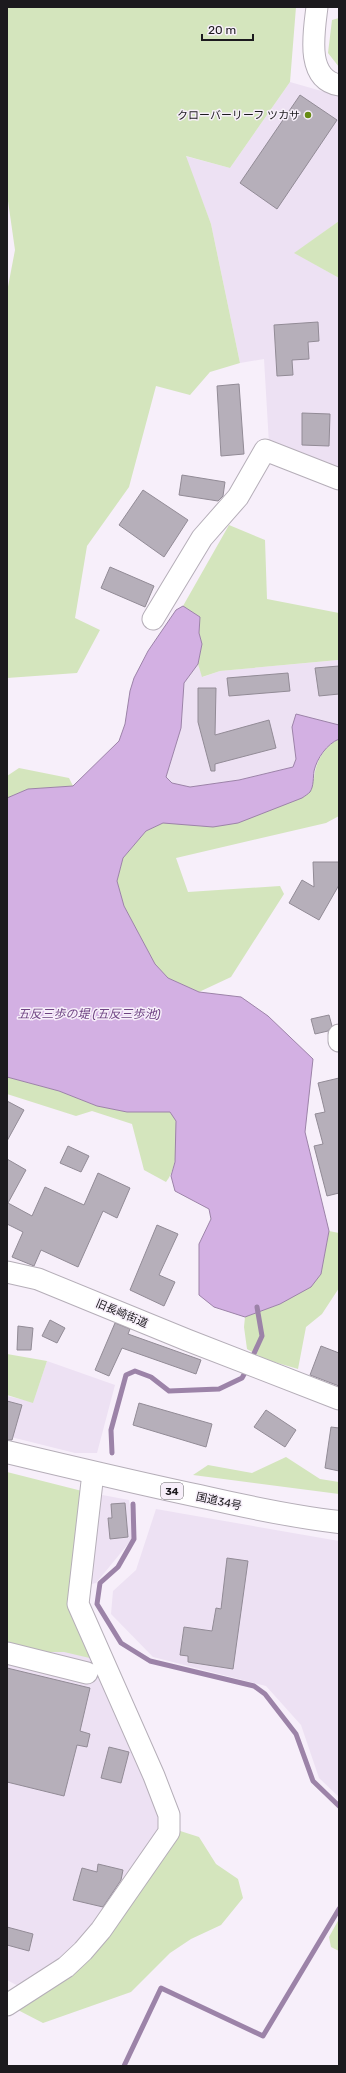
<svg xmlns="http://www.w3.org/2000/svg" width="346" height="2073" viewBox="0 0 346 2073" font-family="Rubik,'Noto Sans JP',sans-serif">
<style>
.built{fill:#ede1f3}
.green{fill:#d4e5bd}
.water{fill:#d3b0e3;stroke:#9c83a8}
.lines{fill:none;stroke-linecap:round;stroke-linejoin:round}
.stream{stroke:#9c83a8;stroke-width:5}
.building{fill:#b6afba;stroke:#928b96}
.minor-casing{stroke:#b5aeb8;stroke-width:23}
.highway-casing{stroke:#b5aeb8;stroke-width:24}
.minor{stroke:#fff;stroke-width:21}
.highway{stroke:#fff;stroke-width:22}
.poi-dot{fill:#668b13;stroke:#f7effa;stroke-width:1.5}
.labels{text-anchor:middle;stroke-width:3;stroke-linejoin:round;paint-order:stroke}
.shield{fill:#f7effa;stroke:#5e5a60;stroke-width:1}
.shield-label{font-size:10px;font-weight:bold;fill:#1c1a1e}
.poi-label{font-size:11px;fill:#1c1a1e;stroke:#f7effa;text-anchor:end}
.street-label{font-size:11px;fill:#1c1a1e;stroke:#f7effa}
.water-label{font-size:12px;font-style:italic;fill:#6e4382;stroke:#f7effa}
</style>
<rect width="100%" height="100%" fill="#f7effa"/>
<path class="built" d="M290 82 339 96V221L295 253 339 278V469L269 444 264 359 240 363 211 224 185 156 230 168Z
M339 660V725L296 715 292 727 296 759 293 767 239 780 190 787 172 783 166 777 181 728 184 683 198 664 203 677 220 671Z
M47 1361 115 1385 97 1453H75L7 1436V1396L33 1402Z
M7 1472 71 1607 161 1814 157 1838 85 1941 22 1988 7 1980Z
M97 1494 129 1500 133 1538 96 1583 83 1586Z
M156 1509 339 1541V1797L319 1778 301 1725 266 1686 153 1657 111 1614 113 1591 136 1570Z"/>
<path class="green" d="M7 7H296L290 82 230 168 186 156 211 224 240 363 210 372 190 395 156 386 129 487 87 546 75 618 100 630 77 673 7 678V292L15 250 7 194Z
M339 18V67L328 53 332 20Z
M339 221V278L294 253Z
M229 525 265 540 267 599 339 613 338 660 220 671 202 677 198 664 202 644 199 633 200 617 183 606Z
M339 739V816L326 823 176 858 188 892 280 886 284 894 231 977 199 992 168 978 155 964 124 906 117 881 123 858 146 831 163 823H183L314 779C315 763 324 746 339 739Z
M19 768 69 778 73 786 28 789 7 798V776Z
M7 1077 59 1091 97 1106 127 1112H170C172 1115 176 1119 176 1123 178 1140 177 1169 166 1182L144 1170 132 1124 92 1111 76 1116 7 1094Z
M329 1231 339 1233V1288L322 1314 306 1327 298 1369 264 1359 247 1349 244 1327 245 1317 280 1304 321 1273Z
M7 1354 47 1361 33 1403 7 1395Z
M286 1457 320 1479 339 1482V1494L193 1475 208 1465 252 1473Z
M7 1472 82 1491 71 1607 94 1659 64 1652H30L7 1646Z
M174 1829 199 1837 216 1864 238 1879 243 1898 221 1925 191 1939 170 1953 131 1992 43 2023 14 2008 93 1954Z
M339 1919V1951L331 1947 329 1937Z"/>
<path class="water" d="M183 606 200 617 199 633 202 644 198 664 184 683 181 728 166 777 172 783 190 787 239 780 293 767 296 759 292 727 296 714 339 725V739C327 744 317 758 314 771 313 777 314 786 310 792 308 794 305 796 302 798L238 823 213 827 163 823 146 831 123 858 117 881 124 906 155 964 168 978 199 992 241 997 268 1016 313 1059 305 1132 329 1231 321 1274 311 1287 280 1304 245 1317 214 1307 199 1295V1244L211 1219 209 1209 175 1191 171 1176 175 1162 176 1121 170 1112H127L97 1106 59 1091 7 1077V798L28 789 73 786 119 741 125 724 130 691 134 678 148 651 176 610Z"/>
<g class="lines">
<path class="stream" d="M251 1360 262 1336 257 1307
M112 1453 111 1430 126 1375 135 1371 151 1377 169 1391 219 1389 242 1378 247 1369
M133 1504 134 1539 118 1567 100 1583 97 1604 121 1643 150 1661 254 1686 265 1694 296 1734 313 1781 339 1806
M124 2066 161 1988 263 2036 339 1909"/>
</g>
<path class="building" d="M300 95 337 120 277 209 240 183Z
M318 322 319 341 308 342 309 359 292 360 293 375 277 376 274 325Z
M239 384 244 454 221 456 217 386Z
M302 413 330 414 329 446 302 445Z
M182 475 225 482 223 496 218 501 179 495Z
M143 490 188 520 164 557 119 525Z
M110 567 154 586 145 607 101 588Z
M339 666V694L319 696 315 668Z
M288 673 290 691 229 696 227 678Z
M198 688H216L215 735 269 720 276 748 215 764V771H211L198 722Z
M313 862H339V885L319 920 289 903 302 880 314 887Z
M329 1015 332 1026 328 1031 315 1034 311 1019Z
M339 1078V1193L327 1196 314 1146 323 1144 315 1114 325 1112 318 1083Z
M7 1101 24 1110 7 1141Z
M68 1146 89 1156 81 1172 60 1163Z
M7 1159 26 1170 8 1203 32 1216 45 1187 84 1205 98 1173 130 1188 117 1218 103 1211 78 1267 41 1250 34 1266 12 1257 23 1232 7 1224Z
M157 1225 178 1234 159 1275 175 1282 164 1306 130 1290Z
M50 1320 65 1328 57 1343 42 1336Z
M115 1323 130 1329 128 1334 201 1360 196 1374 122 1348 109 1376 95 1370Z
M18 1326 33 1328 31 1350H17Z
M321 1346 339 1353V1386L310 1375Z
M7 1401 22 1405 12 1440H7Z
M139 1403 212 1424 206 1447 133 1425Z
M266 1410 296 1430 285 1447 254 1427Z
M331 1427 339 1428V1471L325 1468Z
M125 1503 128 1537 110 1539 108 1518H112L111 1504Z
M227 1558 248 1561 233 1669 188 1662V1656L180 1655 184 1627 212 1631 216 1608 221 1609Z
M7 1668 90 1688 80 1731 90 1734 87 1747 77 1745 64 1796 7 1782Z
M109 1747 129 1752 121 1783 101 1778Z
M98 1864 123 1870 121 1880 103 1907 73 1900 82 1868 97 1872Z
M7 1927 33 1934 29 1951 7 1945Z"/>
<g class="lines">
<g class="minor-casing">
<path id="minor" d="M317 7C314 32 305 79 339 85
M153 619 202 538 238 497 265 450 339 479
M339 1035V1041
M7 1272 38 1279 187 1340 339 1399
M7 1653 87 1673
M7 2005 66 1967 83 1951 101 1930 169 1832V1815L154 1776 78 1604 93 1473"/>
</g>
<g class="highway-casing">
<path id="highway" d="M7 1452C74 1468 141 1484 208 1498 252 1508 295 1517 339 1522"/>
</g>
<use href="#minor" class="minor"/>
<use href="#highway" class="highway"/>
</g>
<circle class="poi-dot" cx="308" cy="115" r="4"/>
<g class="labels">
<rect class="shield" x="161" y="1483" width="22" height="16" rx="3"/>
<g class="shield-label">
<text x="172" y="1495">34</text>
</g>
<g class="poi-label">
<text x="300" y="119">クローバーリーフ ツカサ</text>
</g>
<g class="street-label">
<text transform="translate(122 1313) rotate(23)" y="4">旧長崎街道</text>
<text transform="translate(219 1501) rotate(12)" y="4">国道34号</text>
</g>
<g class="water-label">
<text x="89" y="1018">五反三歩の堤 (五反三歩池)</text>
</g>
</g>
<rect width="346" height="2073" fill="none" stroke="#1c1a1e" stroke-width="16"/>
<path d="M202 34v6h51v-6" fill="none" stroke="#1c1a1e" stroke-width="2"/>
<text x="208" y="34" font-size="12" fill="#1c1a1e" stroke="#f7effa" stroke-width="3" paint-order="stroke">20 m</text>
</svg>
